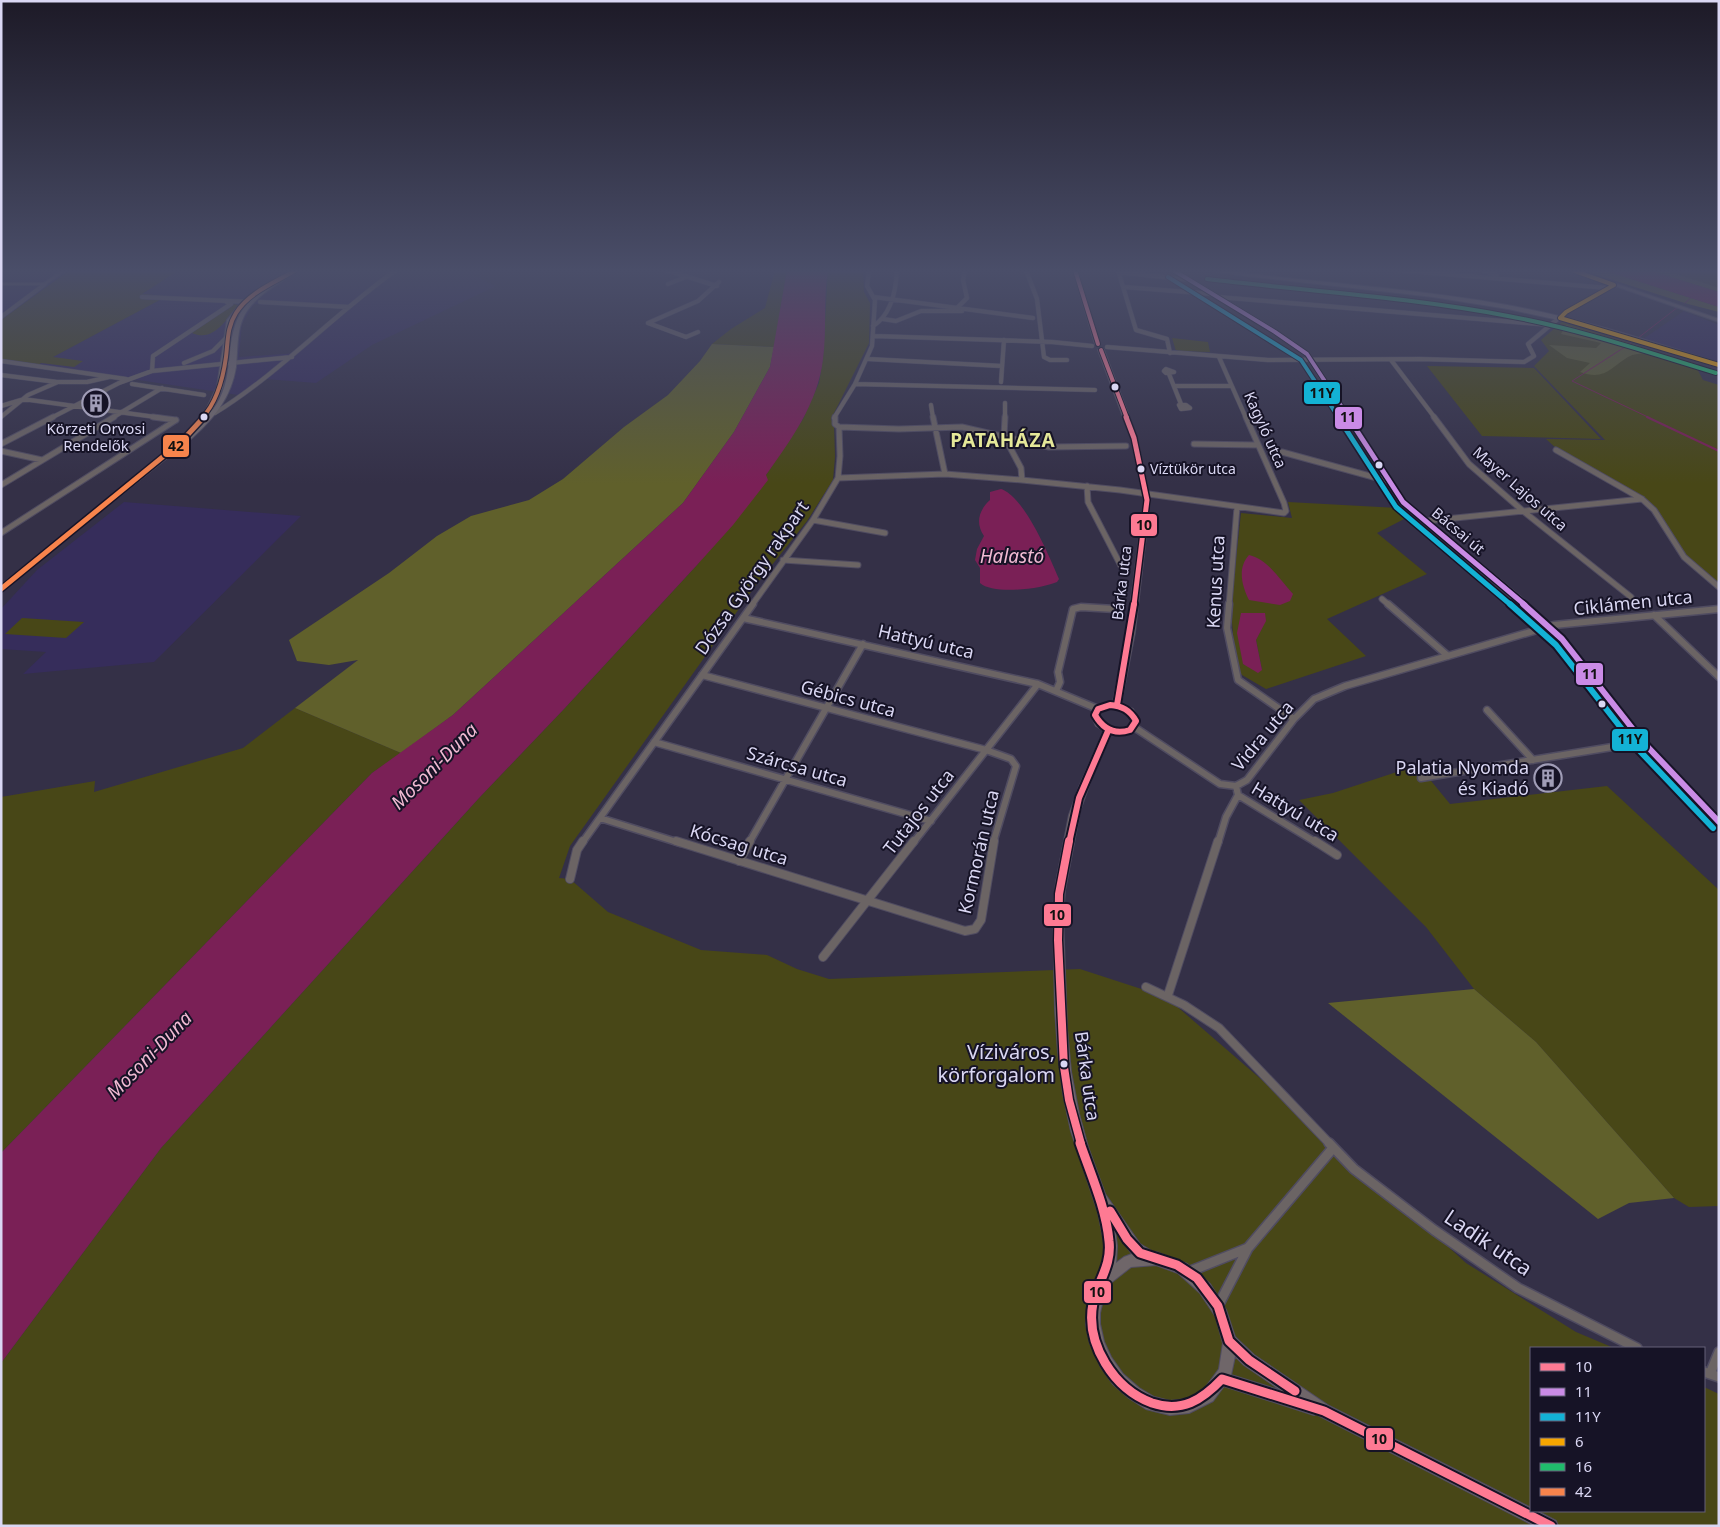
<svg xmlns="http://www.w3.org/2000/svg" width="1720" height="1527" viewBox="0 0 1720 1527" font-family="'Noto Sans',sans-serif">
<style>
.built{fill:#362d5b;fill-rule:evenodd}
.green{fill:#484717;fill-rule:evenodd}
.forest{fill:#60602b}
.water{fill:#7a2056}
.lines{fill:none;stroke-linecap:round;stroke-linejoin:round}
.stream-far1{stroke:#7a2056;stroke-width:1}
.stream{stroke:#7a2056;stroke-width:2}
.street-far4-casing{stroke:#504c61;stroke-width:5}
.street-far3-casing{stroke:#504c61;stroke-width:7}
.street-far2-casing{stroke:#504c61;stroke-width:9}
.street-far1-casing{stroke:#504c61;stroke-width:10}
.street-casing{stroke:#504c61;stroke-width:12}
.secondary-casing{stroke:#504c61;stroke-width:2}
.primary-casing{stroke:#504c61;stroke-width:2}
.street-far4{stroke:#6b6464;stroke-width:4}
.street-far3{stroke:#6b6464;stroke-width:5}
.street-far2{stroke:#6b6464;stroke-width:6}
.street-far1{stroke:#6b6464;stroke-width:8}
.street{stroke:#6b6464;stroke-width:9}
.secondary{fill:#6f6669;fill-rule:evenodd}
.primary{fill:#776e70;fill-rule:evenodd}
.bus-1-far4-casing{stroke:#161326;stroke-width:6}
.bus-1-far3-casing{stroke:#161326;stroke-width:8}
.bus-1-far2-casing{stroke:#161326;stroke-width:10}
.bus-1-far1-casing{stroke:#161326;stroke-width:11}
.bus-1-casing{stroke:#161326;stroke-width:13}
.bus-2-far2-casing{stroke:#161326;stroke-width:6}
.bus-2-far1-casing{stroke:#161326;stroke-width:8}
.bus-2-casing{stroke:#161326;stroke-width:10}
.bus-3-far2-casing{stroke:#161326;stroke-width:6}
.bus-3-far1-casing{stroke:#161326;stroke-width:8}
.bus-3-casing{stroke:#161326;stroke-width:10}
.bus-4-casing{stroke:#161326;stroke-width:6}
.bus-5-casing{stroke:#161326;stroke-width:6}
.bus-6-far1-casing{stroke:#161326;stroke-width:6}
.bus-6-casing{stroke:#161326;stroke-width:8}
.bus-1-far4{stroke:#fe7a93;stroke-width:4}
.bus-1-far3{stroke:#fe7a93;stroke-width:5}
.bus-1-far2{stroke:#fe7a93;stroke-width:6}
.bus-1-far1{stroke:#fe7a93;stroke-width:8}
.bus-1{stroke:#fe7a93;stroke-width:9}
.bus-2-far2{stroke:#ca8be6;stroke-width:4}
.bus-2-far1{stroke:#ca8be6;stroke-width:5}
.bus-2{stroke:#ca8be6;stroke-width:6}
.bus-3-far2{stroke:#13b2d5;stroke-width:4}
.bus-3-far1{stroke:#13b2d5;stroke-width:5}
.bus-3{stroke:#13b2d5;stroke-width:6}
.bus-4{stroke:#f7a600;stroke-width:4}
.bus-5{stroke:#20bc6c;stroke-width:4}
.bus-6-far1{stroke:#f8844c;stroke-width:4}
.bus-6{stroke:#f8844c;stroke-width:5}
.bus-dot{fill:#dad7f3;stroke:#161326;stroke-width:2}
.labels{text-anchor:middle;stroke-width:4;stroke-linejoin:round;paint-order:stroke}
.far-bus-label{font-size:14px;fill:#dad7f3;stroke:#161326;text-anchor:start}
.far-poi-label{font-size:15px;fill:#dad7f3;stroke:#161326}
.far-street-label{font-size:15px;fill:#dad7f3;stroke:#161326}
.street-label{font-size:18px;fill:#dad7f3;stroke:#161326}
.poi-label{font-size:18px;fill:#dad7f3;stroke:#161326;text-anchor:end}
.far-district-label{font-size:19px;font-weight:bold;letter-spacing:1px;fill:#e5e899;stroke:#161326}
.water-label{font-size:19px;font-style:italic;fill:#f1bad3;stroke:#161326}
.near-bus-label{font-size:20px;fill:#dad7f3;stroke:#161326;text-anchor:end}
.near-street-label{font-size:21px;fill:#dad7f3;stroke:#161326}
.line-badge{stroke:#161326;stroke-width:2}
.pale-badge-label{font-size:14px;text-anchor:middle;font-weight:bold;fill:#111}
</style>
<rect width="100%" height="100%" fill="#343047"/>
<path class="built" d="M1 270H70L1 320Z
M179 270H486L473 275 496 286 372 345 316 383 265 379 245 396 38 365 166 297 141 295ZM254 304 322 307 349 309 298 353 239 357 242 324Z
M1684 311 1719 325V362L1643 339Z
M124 502 301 516 154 662 23 674 46 652 1 649V609L37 570Z"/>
<path class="green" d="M70 270H179L142 294 167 296 53 357 83 361 74 367 41 363 38 365 1 359V320Z
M775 270H787L774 347 712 344 731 329 765 308Z
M828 270H863L864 292 870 303 869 343 831 419 834 425 835 457 833 480 807 521 756 585 570 846 559 878 570 879 608 912 701 950 767 955 797 969 829 979 1080 969 1166 997 1316 1127 1466 1263 1576 1332 1614 1348H1531V1511H1704V1387L1719 1394V1526H1V1363L161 1148 479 798 564 709 697 565 766 475 803 419 819 383 823 358Z
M1664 270H1719V288Z
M232 304 239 305C227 318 214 343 192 333L223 311 229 309 228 307Z
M1562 322 1694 363 1703 380 1719 385V583L1687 558 1656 508 1556 448 1546 439 1605 440 1534 366 1549 351 1541 340Z
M1172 338 1208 342 1210 352 1176 351Z
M1427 366 1534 368 1601 439 1482 436Z
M1288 502 1398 508 1410 516 1377 533 1427 574 1327 619 1366 656 1266 689 1242 675 1236 667 1232 622 1233 587 1241 513 1292 518ZM1266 621 1256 640 1262 670 1243 664Z
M22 618 84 622 66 638 5 634Z
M295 708 401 753 372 773 1 1153V797L95 781 94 792 243 748Z
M1418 765 1450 804 1607 786 1719 890V1206L1689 1207 1674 1198 1536 1042 1474 989 1426 927 1299 800 1333 793Z"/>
<path class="forest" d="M1582 270H1603L1719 307V312L1688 304Z
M1648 270H1664L1719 288V292Z
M1566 325 1639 346 1650 353C1644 354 1636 353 1630 356 1610 367 1606 381 1580 372L1590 363 1567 358 1549 345 1596 348 1601 343 1561 334Z
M712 344 774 347 770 367 734 432 683 503 453 715 401 753 295 708 358 660 329 665 297 661 289 640 389 573 437 536 471 516 529 500 563 479 624 427 668 395 700 361Z
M1474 989 1536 1042 1674 1198 1629 1203 1598 1219 1328 1003Z"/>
<path class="water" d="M787 270H828C823 299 827 330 823 359 818 403 791 440 766 475L768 480 733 525 697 565 564 709 479 798 161 1148 1 1363V1153L372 773 453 715 683 503 734 432 770 367Z
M1603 270H1648L1719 292V307Z
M1001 489C1025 497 1049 556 1059 579L1057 582C1041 589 993 595 980 583V568L975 560 977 549 984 536C975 523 979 510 990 500V492Z
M1249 555C1269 560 1280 580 1293 594L1290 601 1280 605 1249 600C1242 586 1237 568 1249 555Z
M1241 613H1265L1266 621 1256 640 1262 670 1258 673 1243 664 1237 633Z"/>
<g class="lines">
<path class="stream-far1" d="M1685 303 1692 297
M1638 338 1678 307
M1631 343 1572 381 1650 418"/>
<path class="stream" d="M1647 417 1719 451"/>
<g class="street-far4-casing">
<path id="street-far4" d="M666 270 717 286
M1026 270 1037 299 1044 357 1050 360H1067
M1118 270 1136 330 1167 339 1170 353
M1398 270 1607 288
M1481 270 1497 275
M1118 272 1190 280
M668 284 686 277
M1124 287 1213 294
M142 297 252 302
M874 297 1033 318
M1218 297 1551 325
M260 302 349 307
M958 307 967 298 963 280 965 270
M1 317 45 284
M883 319 896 321 921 311H962
M648 323 698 301 719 282
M648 323 686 337 698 332
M873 326C891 315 896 291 897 270
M874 336 1052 342 1092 346
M1107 347 1268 360 1420 359 1524 362 1534 356 1528 344 1566 312 1614 285
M1219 357 1246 418
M868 359 1002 366
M1391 360 1435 418
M1 361 126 379
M184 363 213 351 227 337
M1166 369 1174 372 1166 373 1164 371Z
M152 371 153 356 231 304 225 301
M1169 374 1181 404
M1 375 57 382
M1001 382 1004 340
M132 384 204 395
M855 384 1095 390
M1175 386H1231
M931 405 933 418
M1179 405H1186L1190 408 1181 409Z
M1 406 21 400H30L163 418
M215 413C281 372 333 315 396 270
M1 417 28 395 58 382H87L109 377
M51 418 119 383 152 371 292 357
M112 418 162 388
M834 418 855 384 872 346 875 300 867 286 869 270
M1005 418V403"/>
</g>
<g class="street-far3-casing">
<path id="street-far3" d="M153 417 176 420
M933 417 945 474
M1005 417 1004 436 1021 468 1022 480
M1434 417 1469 464 1523 511 1631 597
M839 427 899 429 962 427 1049 447 1126 446
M1 444 53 417
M1194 444 1258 445
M1556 450 1642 499 1654 510 1684 557 1719 587
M1 451 42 460
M1282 452 1388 481
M838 478 945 474 1022 480 1120 490 1284 513 1286 511 1284 503 1246 417
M1 485 114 417
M1087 486 1088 502 1121 566
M813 520 885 533
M1426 521 1642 499
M1 533 176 420
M783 560 858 565
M1382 599 1389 605
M752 605 813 520 838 478 840 456 839 427 835 424V417
M1229 605 1237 507"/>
</g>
<g class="street-far2-casing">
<path id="street-far2" d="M1229 604 1227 628 1238 680 1294 719
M1388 604 1448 656
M1654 615 1719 677
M743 618 1038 684 1098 709
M702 675 986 750 1011 759 1016 766 993 843
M1056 691 1060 682 1058 672 1073 609 1081 607 1115 609
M1487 710 1533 760
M1134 727 1220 784 1236 786 1247 780 1294 719 1314 699 1345 686 1554 625 1719 609
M654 742 931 821
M1421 778 1643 742
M1238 795 1317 843
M600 818 680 843
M582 843 753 604
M749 843 863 644
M913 843 1038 684
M1218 843 1226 817 1238 795 1236 786"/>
</g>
<g class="street-far1-casing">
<path id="street-far1" d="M676 841 965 931 975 929 981 920 994 841
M1315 841 1337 855
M739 861 750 841
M570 879 577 850 583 841
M823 957 914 841
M1146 987 1184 1005 1219 1028 1330 1144
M1168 995 1218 841"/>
</g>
<g class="street-casing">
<path id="street" d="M1329 1143 1354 1169 1434 1230 1518 1288 1637 1348
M1188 1272 1248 1248
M1218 1306 1248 1248 1333 1148
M1704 1372 1719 1377
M1710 1374 1719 1352"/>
</g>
<g class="secondary-casing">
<path id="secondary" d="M62 270H67L45 285H1V283H44Z
M1073 270H1077L1100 345 1095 344Z
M1171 270H1177L1277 331 1309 353 1405 501 1521 597 1565 637 1646 740 1719 816V825L1716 824 1640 744 1559 641 1515 601 1401 503 1305 355 1273 333Z
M1569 270H1576L1719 319V322Z
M1101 348 1104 350 1137 438 1150 500 1135 632 1121 704 1133 709 1140 721C1135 735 1125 737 1111 734L1092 777 1080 811 1065 890 1063 915 1067 1030 1071 1072 1079 1114 1088 1147 1105 1194 1140 1244 1153 1252H1156L1187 1264 1210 1284 1226 1310 1235 1337 1254 1355 1329 1406 1531 1508V1511H1537L1556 1521 1558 1526H1535L1316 1414 1314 1415 1224 1386 1213 1401 1189 1413 1170 1415 1146 1409 1129 1398 1113 1384 1101 1367 1090 1343 1086 1324 1088 1304 1103 1266 1105 1246 1098 1212 1071 1131 1063 1093 1058 1051 1055 1009 1053 908 1056 883 1069 815 1079 787 1104 731 1096 726 1091 715 1095 707 1113 702 1127 632 1144 500 1131 438 1098 350ZM1110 708C1120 708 1128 711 1132 721L1127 728C1115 732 1104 726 1099 715L1101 711ZM1115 1230 1132 1254 1124 1257 1116 1263 1117 1246ZM1156 1265 1178 1273 1200 1293 1216 1317 1223 1343 1219 1369 1203 1391 1188 1399 1170 1401 1154 1397 1139 1388 1123 1374 1111 1357 1104 1342 1100 1324V1313L1102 1304 1108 1285 1131 1267ZM1235 1356 1244 1365 1282 1391 1231 1375Z"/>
</g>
<g class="primary-casing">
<path id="primary" d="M292 270H298C281 283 260 292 247 311 236 327 238 349 236 367 231 398 214 418 192 438L1 591V585L188 436 210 414 205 412 217 387 227 320 241 303H245V305L233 320 223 387 212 411C237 378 223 345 240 314 245 305 253 298 261 291V289Z
M1206 270H1222C1317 283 1413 288 1507 305 1579 318 1649 341 1719 363V367L1586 326 1508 309 1433 297 1245 276Z"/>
</g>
<use href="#street-far4" class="street-far4"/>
<use href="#street-far3" class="street-far3"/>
<use href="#street-far2" class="street-far2"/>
<use href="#street-far1" class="street-far1"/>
<use href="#street" class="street"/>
<use href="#secondary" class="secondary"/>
<use href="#primary" class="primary"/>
<g class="bus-1-far4-casing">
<path id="bus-1-far4" d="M1075 270 1098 344
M1101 350 1127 418"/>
</g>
<g class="bus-1-far3-casing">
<path id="bus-1-far3" d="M1126 417 1134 438 1147 500 1134 605"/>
</g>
<g class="bus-1-far2-casing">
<path id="bus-1-far2" d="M1110 705C1122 706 1130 710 1136 721L1130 730C1114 735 1103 729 1095 715L1098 709Z
M1117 705 1134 604
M1069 843 1079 798 1108 731"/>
</g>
<g class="bus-1-far1-casing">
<path id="bus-1-far1" d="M1069 841 1059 894 1058 940 1064 1067 1069 1100 1081 1144"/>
</g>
<g class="bus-1-casing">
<path id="bus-1" d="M1080 1143C1091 1175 1106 1208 1109 1241 1112 1265 1098 1281 1093 1303 1085 1344 1114 1389 1152 1403 1182 1413 1202 1400 1222 1379L1324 1411 1551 1526
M1110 1211 1127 1239 1140 1253 1177 1265 1197 1278 1218 1306 1229 1341 1249 1360 1295 1391"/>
</g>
<g class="bus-2-far2-casing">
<path id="bus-2-far2" d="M1173 270 1275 332 1307 354 1349 418"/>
</g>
<g class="bus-2-far1-casing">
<path id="bus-2-far1" d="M1348 417 1403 502 1525 605"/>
</g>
<g class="bus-2-casing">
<path id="bus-2" d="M1523 604 1562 639 1643 742 1719 822"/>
</g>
<g class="bus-3-far2-casing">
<path id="bus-3-far2" d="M1168 277 1301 360 1339 418"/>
</g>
<g class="bus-3-far1-casing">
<path id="bus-3-far1" d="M1338 417 1396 507 1511 605"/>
</g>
<g class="bus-3-casing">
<path id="bus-3" d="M1510 604 1556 645 1636 747 1713 828"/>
</g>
<g class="bus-4-casing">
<path id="bus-4" d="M1572 270 1614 285
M1560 318 1719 365
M1560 318 1566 312 1614 285"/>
</g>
<g class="bus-5-casing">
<path id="bus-5" d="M1207 279C1307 291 1408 297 1508 316 1579 329 1647 352 1716 373"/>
</g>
<g class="bus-6-far1-casing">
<path id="bus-6-far1" d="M202 418C217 402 223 379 226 357 228 341 227 327 236 313 249 292 276 282 296 270"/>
</g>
<g class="bus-6-casing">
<path id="bus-6" d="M1 589 181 442 204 417"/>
</g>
<use href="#bus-1-far4" class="bus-1-far4"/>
<use href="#bus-1-far3" class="bus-1-far3"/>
<use href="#bus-1-far2" class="bus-1-far2"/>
<use href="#bus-1-far1" class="bus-1-far1"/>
<use href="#bus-1" class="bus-1"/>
<use href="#bus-2-far2" class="bus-2-far2"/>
<use href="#bus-2-far1" class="bus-2-far1"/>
<use href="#bus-2" class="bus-2"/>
<use href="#bus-3-far2" class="bus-3-far2"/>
<use href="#bus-3-far1" class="bus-3-far1"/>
<use href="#bus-3" class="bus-3"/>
<use href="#bus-4" class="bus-4"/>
<use href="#bus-5" class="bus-5"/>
<use href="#bus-6-far1" class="bus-6-far1"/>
<use href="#bus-6" class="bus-6"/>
</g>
<linearGradient id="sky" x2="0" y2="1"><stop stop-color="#1d1a27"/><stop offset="0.56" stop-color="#4a4e69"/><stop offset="1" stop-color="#4a4e69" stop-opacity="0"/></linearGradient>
<rect width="1720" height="484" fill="url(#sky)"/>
<defs>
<g id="building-ring" transform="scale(1.4375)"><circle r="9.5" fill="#161326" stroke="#a09db7" stroke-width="1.5"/><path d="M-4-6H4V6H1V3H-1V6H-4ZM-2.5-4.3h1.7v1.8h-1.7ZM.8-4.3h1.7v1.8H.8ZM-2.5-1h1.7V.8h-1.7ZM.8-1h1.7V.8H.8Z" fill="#a09db7"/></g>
</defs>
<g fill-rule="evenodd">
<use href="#building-ring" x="96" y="403"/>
<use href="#building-ring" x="1548" y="778"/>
</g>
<g class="bus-dot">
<circle cx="1115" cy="387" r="4.5"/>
<circle cx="204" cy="417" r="4.5"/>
<circle cx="1379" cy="465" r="4.5"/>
<circle cx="1141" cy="469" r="4.5"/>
<circle cx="1602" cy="704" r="4.5"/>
<circle cx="1064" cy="1064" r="4.5"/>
</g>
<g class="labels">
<g class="far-bus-label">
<text x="1150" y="474">Víztükör utca</text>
</g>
<g class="far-poi-label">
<text x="96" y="434">Körzeti Orvosi<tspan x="96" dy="17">Rendelők</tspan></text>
</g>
<g class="far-street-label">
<text transform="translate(1265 430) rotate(66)" y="5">Kagyló utca</text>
<text transform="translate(1520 489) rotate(41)" y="5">Mayer Lajos utca</text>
<text transform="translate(1458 531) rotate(40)" y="5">Bácsai út</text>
<text transform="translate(1122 583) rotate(-83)" y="5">Bárka utca</text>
</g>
<g class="street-label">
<text transform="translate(752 578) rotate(-55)" y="6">Dózsa György rakpart</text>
<text transform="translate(1216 582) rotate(-87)" y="6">Kenus utca</text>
<text transform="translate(1633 603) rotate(-6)" y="6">Ciklámen utca</text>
<text transform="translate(926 642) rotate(13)" y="6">Hattyú utca</text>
<text transform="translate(848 699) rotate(15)" y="6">Gébics utca</text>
<text transform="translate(1263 736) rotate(-50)" y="6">Vidra utca</text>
<text transform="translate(797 767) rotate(16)" y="6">Szárcsa utca</text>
<text transform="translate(919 812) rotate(-52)" y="6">Tutajos utca</text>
<text transform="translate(1295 812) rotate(31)" y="6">Hattyú utca</text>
<text transform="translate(739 845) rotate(17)" y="6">Kócsag utca</text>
<text transform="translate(979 852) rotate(-77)" y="6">Kormorán utca</text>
<text transform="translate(1087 1076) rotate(82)" y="6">Bárka utca</text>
</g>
<g class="poi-label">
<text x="1529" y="774">Palatia Nyomda<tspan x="1529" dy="21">és Kiadó</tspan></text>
</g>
<g class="far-district-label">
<text x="1003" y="447">PATAHÁZA</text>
</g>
<g class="water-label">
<text x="1012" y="563">Halastó</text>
<text transform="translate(434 766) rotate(-45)" y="7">Mosoni-Duna</text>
<text transform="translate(149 1055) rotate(-46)" y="7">Mosoni-Duna</text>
</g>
<g class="near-bus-label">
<text x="1055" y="1059">Víziváros,<tspan x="1055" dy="23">körforgalom</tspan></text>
</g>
<g class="near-street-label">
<text transform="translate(1488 1243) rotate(34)" y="7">Ladik utca</text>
</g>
</g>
<g class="line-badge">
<rect x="1303" y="381" width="38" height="24" rx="5" fill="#13b2d5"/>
<rect x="1334" y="406" width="29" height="24" rx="5" fill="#ca8be6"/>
<rect x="162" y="434" width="28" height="24" rx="5" fill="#f8844c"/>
<rect x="1130" y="513" width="28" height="24" rx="5" fill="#fe7a93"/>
<rect x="1575" y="662" width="29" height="24" rx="5" fill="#ca8be6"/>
<rect x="1611" y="728" width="38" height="24" rx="5" fill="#13b2d5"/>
<rect x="1043" y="903" width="29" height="24" rx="5" fill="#fe7a93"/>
<rect x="1083" y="1280" width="29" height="24" rx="5" fill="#fe7a93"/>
<rect x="1365" y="1427" width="29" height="24" rx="5" fill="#fe7a93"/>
</g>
<g class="pale-badge-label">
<text x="1322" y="398">11Y</text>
<text x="1348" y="422">11</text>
<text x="176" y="451">42</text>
<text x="1144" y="530">10</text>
<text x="1590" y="679">11</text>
<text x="1630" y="744">11Y</text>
<text x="1057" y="920">10</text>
<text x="1097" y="1297">10</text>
<text x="1379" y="1444">10</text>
</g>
<rect width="1720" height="1527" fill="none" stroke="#dad7f3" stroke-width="5"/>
<rect x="1530" y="1347" width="175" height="165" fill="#161326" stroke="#646178"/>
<rect x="1540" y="1363" width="25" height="8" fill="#fe7a93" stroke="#646178"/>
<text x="1575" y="1372" font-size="15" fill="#dad7f3">10</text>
<rect x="1540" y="1388" width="25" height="8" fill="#ca8be6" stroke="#646178"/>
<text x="1575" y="1397" font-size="15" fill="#dad7f3">11</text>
<rect x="1540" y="1413" width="25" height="8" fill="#13b2d5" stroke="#646178"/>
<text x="1575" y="1422" font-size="15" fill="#dad7f3">11Y</text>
<rect x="1540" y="1438" width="25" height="8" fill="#f7a600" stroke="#646178"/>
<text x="1575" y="1447" font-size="15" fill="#dad7f3">6</text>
<rect x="1540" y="1463" width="25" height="8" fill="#20bc6c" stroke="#646178"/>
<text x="1575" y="1472" font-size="15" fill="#dad7f3">16</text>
<rect x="1540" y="1488" width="25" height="8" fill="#f8844c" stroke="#646178"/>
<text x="1575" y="1497" font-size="15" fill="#dad7f3">42</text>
</svg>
